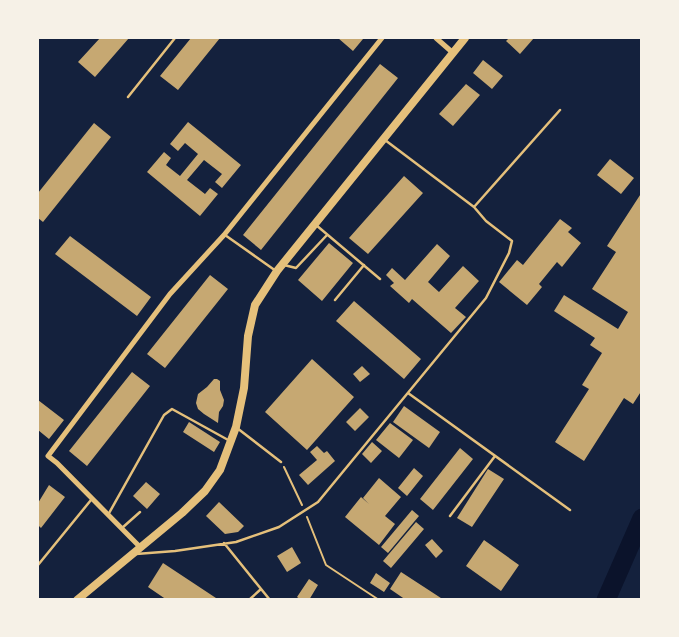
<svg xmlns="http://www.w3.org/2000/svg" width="679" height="637" viewBox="0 0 679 637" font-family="'Fira Sans',sans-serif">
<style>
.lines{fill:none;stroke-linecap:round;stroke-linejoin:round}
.river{stroke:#0b132b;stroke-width:19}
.building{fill:#c6a872}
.path{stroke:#e5c07b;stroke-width:2}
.service{stroke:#e5c07b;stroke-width:2.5}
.minor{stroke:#e5c07b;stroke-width:5}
.secondary{stroke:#e5c07b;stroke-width:8}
</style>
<rect width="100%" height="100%" fill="#14213d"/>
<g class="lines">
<path class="river" d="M606 600 642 518"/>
</g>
<path class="building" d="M100 38H129L95 77 78 62Z
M191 38H220L178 90 160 76Z
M338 38H362L363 39 353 51Z
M509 38H534L520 54 506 41Z
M483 60 503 76 492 89 473 73Z
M380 64 398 78 261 250 243 235Z
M466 84 480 95 453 126 439 114Z
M188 122 241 165 222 188 215 182 222 174 204 160 187 180 205 194 210 188 218 194 200 216 147 172 164 152 171 158 166 165 180 176 198 154 185 143 178 151 170 144Z
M94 123 111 137 43 222 38 218V193Z
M610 159 634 178 621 194 597 175Z
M404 176 423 193 368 254 349 238Z
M642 192V390L633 404 624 398 584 461 555 442 589 389 582 385 602 353 590 345 595 338 554 311 564 295 618 329 628 312 592 289 616 252 607 246Z
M560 219 572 228 568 232 581 243 562 267 557 262 539 284 542 287 527 305 499 282 517 260 523 265Z
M70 236 151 297 137 316 55 254Z
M329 243 353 263 322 301 298 280Z
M437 244 450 256 428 282 439 292 463 266 479 281 455 308 466 317 451 333 412 299 409 303 390 286 394 283 386 275 392 268 405 280Z
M210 275 228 289 165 368 147 354Z
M354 301 421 359 404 379 336 321Z
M312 359 354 397 307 450 265 412Z
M362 366 370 374 360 382 353 374Z
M132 372 150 386 87 466 69 451Z
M214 379H217L220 381V390L224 400 223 406 219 412 218 423 204 414 198 409 196 403 198 394 207 387Z
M38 400 64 420 49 439 38 430Z
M404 406 440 432 429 448 393 422Z
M360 408 369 417 355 431 346 422Z
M189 422 220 442 214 452 183 432Z
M390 423 413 440 399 458 376 440Z
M372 442 382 451 371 463 362 454Z
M317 446 324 453 327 451 335 461 308 485 299 475 317 460 310 452Z
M460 448 473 459 433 510 420 499Z
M414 468 423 476 407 496 398 488Z
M488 469 504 479 472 527 457 518Z
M379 478 401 497 385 516 395 524 379 545 345 517 361 497 369 504 363 498Z
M146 482 160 494 147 509 133 496Z
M49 485 65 497 41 528 38 525V503Z
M219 502 244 526 238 532 225 534 206 516Z
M412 510 419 516 388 553 381 547Z
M416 522 424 529 391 568 383 561Z
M432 539 443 551 436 558 425 545Z
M484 540 519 565 501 591 466 566Z
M292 547 301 563 287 572 277 556Z
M163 563 219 600H167L148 587Z
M401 572 444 600H406L390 589Z
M376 573 390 583 384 592 370 583Z
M309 579 318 585 309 600H301L297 597Z"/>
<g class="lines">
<path class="path" d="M284 467 302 505
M307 517 326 565 379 600"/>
<path class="service" d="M128 97 175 38
M385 140 474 207
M316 225 380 279
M225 235 276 271
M284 265 296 268 327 235
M335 300 364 265
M408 393 570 510
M237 428 281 462
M108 515 164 415 172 409 230 441
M450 516 495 456
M122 528 140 512
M224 543 270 600
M136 554 175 551 236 542 279 527 318 502 486 298 509 253 512 241 486 221 474 207 560 110
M38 565 91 500
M249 600 261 589"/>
<path class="minor" d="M436 38 452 52
M140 547 57 463 48 456 170 294 224 235 382 38"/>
<path class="secondary" d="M77 600 182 513 205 491 220 470 236 427 244 388 248 336 255 305 277 271 465 38"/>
</g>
<rect width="679" height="637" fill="none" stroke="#f6f1e7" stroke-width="78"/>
</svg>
